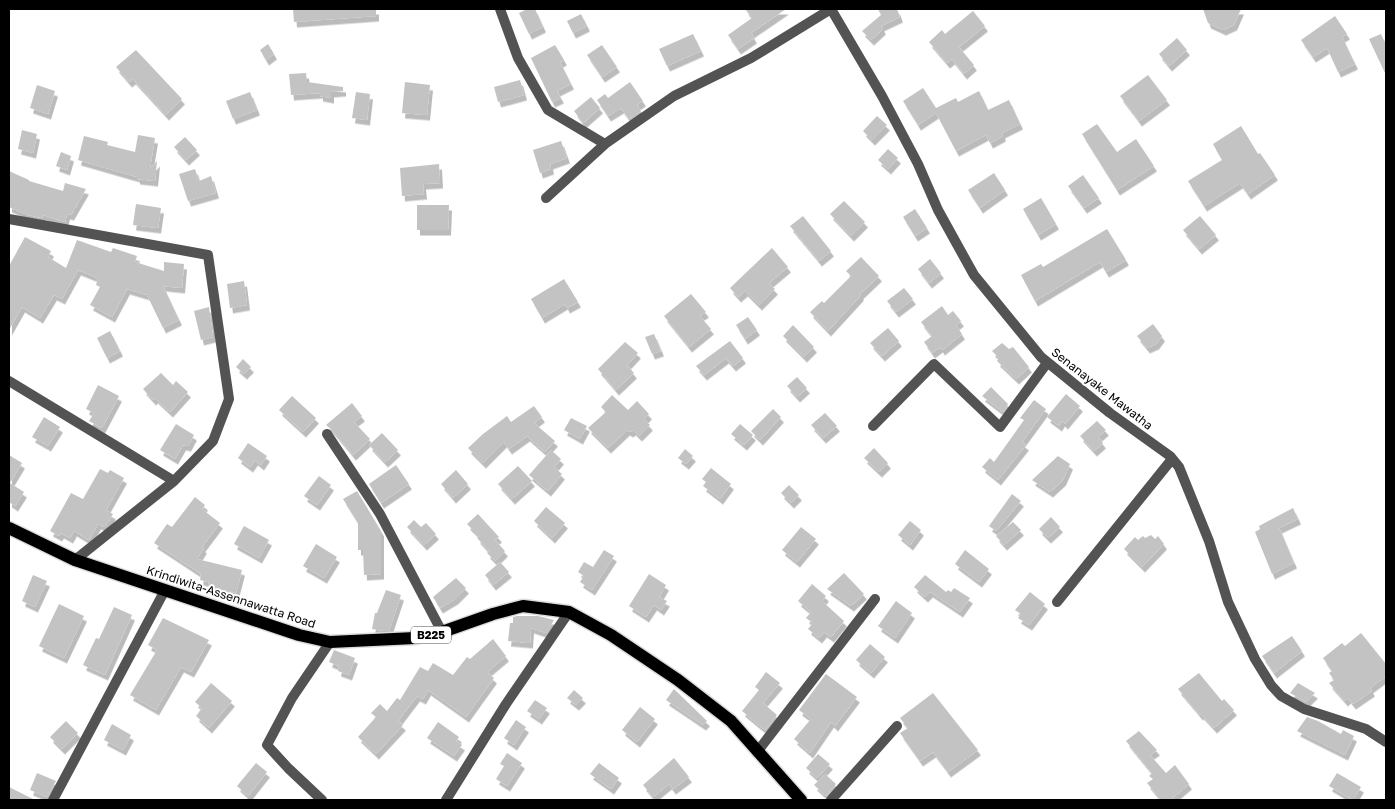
<svg xmlns="http://www.w3.org/2000/svg" width="1395" height="809" viewBox="0 0 1395 809" font-family="'Golos Text',sans-serif">
<style>
.building{fill:#c3c3c3;filter:url(#shadow)}
.lines{fill:none;stroke-linecap:round;stroke-linejoin:round}
.primary-casing{stroke:#dbdbdb;stroke-width:15}
.minor{stroke:#535353;stroke-width:10}
.tertiary{stroke:#535353;stroke-width:10}
.primary{stroke:#000;stroke-width:12}
.labels{text-anchor:middle;stroke-width:4;stroke-linejoin:round;paint-order:stroke}
.shield{fill:#fff;stroke:#4c4c4c;stroke-width:1}
.shield-label{font-size:11px;font-weight:bold;fill:#000}
.street-label{font-size:12px;fill:#000;stroke:#fff}
</style>
<defs>
<filter id="shadow"><feDropShadow dx="3" dy="5.5" stdDeviation="0" flood-color="#0004"/></filter>
</defs>
<rect width="100%" height="100%" fill="#fff"/>
<path class="building" d="M293 9H376V16L294 22Z
M527 9H535L543 27 529 34 519 13Z
M745 9H786L751 33 754 38 738 49 728 35 752 18Z
M878 9H897L900 17 881 26 883 29 871 40 862 31 881 15Z
M1203 9H1241L1234 25 1223 30 1208 23Z
M973 11 985 26 959 47 974 65 964 74 952 59 947 63 929 42 942 30 945 34Z
M581 14 587 26 573 33 567 21Z
M1335 16 1347 34 1342 37 1355 64 1338 72 1327 48 1313 57 1301 40Z
M693 34 701 51 667 66 659 49Z
M1381 34 1386 45V75L1369 39Z
M1177 38 1187 50 1169 66 1159 54Z
M268 44 274 54 266 60 260 50Z
M555 45 564 60 560 62 571 84 557 91 561 98 552 102 531 58Z
M602 45 617 67 602 77 587 55Z
M136 50 182 99 166 115 133 79 129 82 116 67Z
M306 73 307 82 343 87V91L331 92V98L320 96V93L291 95 289 74Z
M1148 75 1167 100 1139 121 1120 96Z
M520 80 524 95 498 102 494 87Z
M405 82 430 85 427 115 402 113Z
M630 82 643 101 637 105 641 111 629 119 621 108 608 116 597 100 605 94 608 98Z
M37 85 55 91 48 114 30 108Z
M923 88 936 108 956 98 958 102 979 91 988 110 1009 100 1020 124 1002 133 1003 136 990 143 986 135 956 151 936 113 918 125 903 101Z
M250 92 257 110 233 119 226 101Z
M356 92 370 94 367 120 352 118Z
M591 97 600 108 583 123 574 111Z
M877 116 887 125 872 140 863 131Z
M1097 124 1117 152 1136 139 1154 166 1117 190 1082 134Z
M1241 126 1258 154 1260 153 1275 175 1248 194 1240 183 1204 206 1188 181 1222 160 1213 144Z
M22 130 37 134 33 153 18 149Z
M138 135 155 138 150 168 157 161 155 181 137 179V177L78 160 84 136 108 142 107 145 135 152Z
M185 137 197 150 186 160 174 147Z
M561 141 567 158 550 164 551 169 540 173 533 150Z
M888 149 898 158 888 169 878 160Z
M61 152 71 156 67 170 56 166Z
M439 164 440 183 423 184 424 194 402 196 400 168Z
M195 169 199 181 211 176 216 193 188 201 179 174Z
M9 171 29 180V181L63 191 65 183 86 189 71 215 67 214 65 222 43 215 42 218 28 215 9 207Z
M994 173 1005 190 980 208 968 190Z
M1083 175 1099 198 1084 208 1068 186Z
M1041 198 1056 224 1038 235 1023 209Z
M844 201 865 222 851 236 830 214Z
M136 204 161 208 158 228 133 225Z
M417 205H449L448 230H417Z
M915 209 927 228 915 236 903 217Z
M803 216 831 251 819 261 790 226Z
M1200 216 1216 235 1199 249 1183 230Z
M1107 229 1126 260 1106 272 1100 262 1035 301 1021 275 1041 264 1043 267Z
M25 237 51 251 48 257 66 268 77 240 111 252 113 248 137 256 135 262 164 271V262L184 264 182 288 163 286 179 320 163 328 147 295 127 289 112 317 90 305 100 287 96 285 98 278 78 270 62 299 54 295 40 318 22 307 9 330V266Z
M772 248 788 267 769 283 775 289 759 305 745 291 738 297 730 288Z
M861 257 879 276 860 294 861 295 828 331 810 312 822 301 824 303 851 276 846 271Z
M930 259 941 273 929 283 918 269Z
M564 279 578 302 567 308 565 304 542 318 531 299Z
M244 281 247 305 230 308 227 284Z
M904 288 913 299 896 312 887 301Z
M691 294 706 312 700 316 711 329 689 347 664 316Z
M942 306 948 315 953 311 961 321 956 325 962 334 942 350 940 347 932 353 924 342 932 336 921 322Z
M209 307 213 337 201 340 194 311Z
M748 317 757 330 745 339 736 325Z
M1153 324 1162 336 1156 344 1147 348 1137 336Z
M793 325 814 347 804 357 783 336Z
M888 328 899 341 882 356 870 343Z
M110 331 120 351 107 358 97 338Z
M654 334 661 351 652 354 645 337Z
M730 341 743 358 733 366 726 358 704 375 696 366Z
M625 342 638 353 627 365 634 373 616 390 598 369Z
M1002 343 1009 349 1013 347 1029 367 1016 379 997 361 999 358 992 351Z
M243 359 251 367 244 374 236 367Z
M161 373 173 385 176 381 188 392 170 412 155 398 153 400 143 389Z
M797 377 807 388 797 397 787 386Z
M98 385 119 396 102 428 89 421 94 413 86 409Z
M991 387 1008 404 1003 412 982 396Z
M1066 394 1080 406 1065 424 1062 421 1059 426 1047 417Z
M612 395 628 410 637 401 649 414 644 419 650 425 639 436 633 430 630 432 627 430 608 448 588 428 606 412 601 407Z
M292 396 316 418 303 432 279 410Z
M1034 400 1046 409 1022 442 1026 445 998 480 982 467 990 458 994 462 1024 420 1020 418Z
M352 403 362 416 354 422 370 439 353 455 332 430 326 425Z
M534 406 542 417 534 423 555 441 545 452 527 436 509 449 504 442 483 463 468 448 483 434 507 416 511 422Z
M773 409 781 417 760 440 751 431Z
M825 413 837 426 823 438 811 425Z
M44 417 60 427 48 446 32 437Z
M571 418 587 426 580 439 564 430Z
M1097 421 1106 430 1098 437 1103 443 1094 451 1080 436Z
M176 424 194 435 188 446 183 445 175 459 160 450Z
M740 424 753 435 744 445 731 434Z
M382 433 398 450 385 462 369 445Z
M248 443 267 456 261 465 255 460 250 467 238 458Z
M874 448 888 463 879 472 864 458Z
M685 449 693 456 686 464 678 458Z
M551 450 561 459 554 467 562 474 548 491 529 475Z
M9 455 22 463 10 483 24 492 15 506 9 502Z
M1058 456 1070 464 1063 480 1050 492 1032 480Z
M396 465 409 484 381 503 369 484Z
M518 466 532 481 512 499 498 484Z
M711 468 731 484 720 499 703 486 706 482 702 479Z
M100 469 108 473 110 470 124 478 106 510 113 514 105 527 98 524 89 540 74 531 70 538 61 533 59 536 50 531 71 493 83 499Z
M456 470 468 484 453 498 441 484Z
M319 476 331 485 317 505 304 496Z
M789 485 799 495 791 503 781 493Z
M357 491 381 531V574L364 575 363 550H358V523L343 499Z
M1012 494 1021 501 996 531 989 526Z
M195 497 205 505 202 509 220 523 202 547 204 548 197 559 242 570 236 593 208 586 209 582 200 580 201 574 154 543 167 524 172 527Z
M546 507 565 523 552 538 534 521Z
M1293 508 1298 519 1279 528 1294 563 1272 574 1255 532 1260 529 1259 526Z
M478 514 499 537 495 540 505 551 495 561 487 553 489 551 477 538 479 536 467 524Z
M1051 517 1060 527 1048 538 1039 529Z
M414 520 421 527 426 523 436 534 424 545 407 527Z
M910 521 921 530 910 545 898 535Z
M1013 522 1021 530 1004 545 996 536Z
M244 526 269 540 259 558 234 544Z
M801 527 816 539 797 562 782 550Z
M1151 535 1155 539 1158 536 1164 544 1142 567 1124 549 1135 537 1138 540 1143 536 1145 538Z
M316 544 337 557 324 578 303 566Z
M604 550 614 556 592 590 580 582 584 576 578 572 584 562 593 567Z
M965 550 989 569 979 582 955 564Z
M500 562 509 572 493 585 485 575Z
M844 573 864 594 851 606 827 589Z
M649 574 666 585 659 597 667 601 661 610 654 605 646 617 629 606Z
M33 575 47 581 35 607 22 601Z
M925 575 946 592 948 590 951 592 954 588 970 598 960 612 930 592 925 597 914 587Z
M456 578 466 588 455 599 440 608 433 597Z
M812 584 826 596 822 601 844 621 831 637 824 632 819 638 808 629 813 623 806 618 811 612 798 601Z
M386 590 401 595 389 631H385L372 629 375 613H377Z
M1030 592 1045 604 1029 625 1018 618 1021 614 1015 610Z
M896 601 912 613 895 638 878 626Z
M59 604 84 616 64 658 39 646Z
M114 607 132 615 105 675 83 665 96 638 99 639Z
M517 616H538L554 620 546 633 531 628 530 643 508 641 510 623H513V617Z
M163 618 209 640 191 672 181 667 156 710 130 695 157 650 148 645Z
M1361 633 1386 664V676L1370 688 1372 691 1353 704 1348 698 1345 701 1329 683 1334 680 1329 673 1332 671 1323 658 1342 643 1345 646Z
M1292 636 1302 651 1274 673 1262 656Z
M493 639 506 656 487 672 494 678 466 717 428 690 423 699 417 696 398 721 403 725 376 754 358 737 376 717 371 713 380 704 387 711 397 698 400 700 420 667 428 671 433 663 453 675 467 657 470 659Z
M870 644 885 657 871 673 856 660Z
M334 650 355 658 349 675 338 671 339 666 329 662Z
M766 672 780 683 763 703 777 715 765 730 742 711 759 690 755 687Z
M1199 673 1222 701 1224 699 1234 710 1214 728 1201 714 1200 715 1178 689Z
M826 674 857 697 835 726 831 722 810 753 794 739 811 719 799 710Z
M211 683 232 701 209 728 196 716 202 708 195 702Z
M1298 683 1315 693 1306 702 1290 693Z
M674 689 707 721 703 725 666 700Z
M574 690 583 698 576 705 567 698Z
M933 693 978 750 948 772 933 752 920 761 900 733 908 728 900 718Z
M535 700 547 708 539 719 527 711Z
M640 707 655 719 637 742 622 730Z
M1307 717 1318 721 1341 734 1343 730 1354 736 1345 755 1297 731Z
M516 720 526 727 514 745 504 738Z
M66 721 78 733 62 749 50 737Z
M438 722 459 737 456 741 462 745 454 756 427 738Z
M112 724 131 735 123 750 104 740Z
M1139 731 1157 750 1150 755 1166 773 1175 765 1189 784 1170 800H1161L1147 783 1153 779 1149 776 1152 773 1126 741Z
M507 753 522 763 507 786 496 779 504 766 500 764Z
M818 754 830 764 817 778 806 768Z
M674 758 689 777 673 789 669 784 653 797 643 785Z
M256 763 267 772 248 796 237 786Z
M599 763 619 778 611 789 590 774Z
M37 773 56 781 47 797 30 790Z
M1337 773 1361 787 1353 800 1329 786Z
M825 774 836 784 826 796 814 785Z
M9 787 35 800H9Z"/>
<g class="lines">
<g class="primary-casing">
<path id="primary" d="M9 528 75 560 299 635 330 642 415 638 442 632 493 614 523 606 569 612 611 635 678 680 731 721 801 800"/>
</g>
<path class="minor" d="M500 9 518 58 548 110 605 144
M831 9 882 96 918 164 938 210 974 275 1041 357 1110 413 1170 456 1179 467 1209 541 1228 602 1255 659 1271 685 1281 696 1304 709 1366 729 1386 742
M546 198 605 144 674 96 751 58 831 9
M9 219 208 255 229 399 213 441 174 481 75 560
M9 381 174 481
M873 426 934 364 1000 427 1047 363
M327 434 380 514 442 632
M1057 602 1172 459
M757 752 875 599
M53 800 165 590
M322 800 288 768 267 745 292 698 330 642
M831 800 897 726"/>
<path class="tertiary" d="M446 800 506 704 569 612"/>
<use href="#primary" class="primary"/>
</g>
<g class="labels">
<rect class="shield" x="411" y="626.5" width="40" height="17" rx="4"/>
<g class="shield-label">
<text x="431" y="639">B225</text>
</g>
<g class="street-label">
<text transform="translate(1102 389) rotate(38)" y="4">Senanayake Mawatha</text>
<text transform="translate(231 597) rotate(18)" y="4">Krindiwita-Assennawatta Road</text>
</g>
</g>
<rect width="1395" height="809" fill="none" stroke="#000000" stroke-width="20"/>
</svg>
